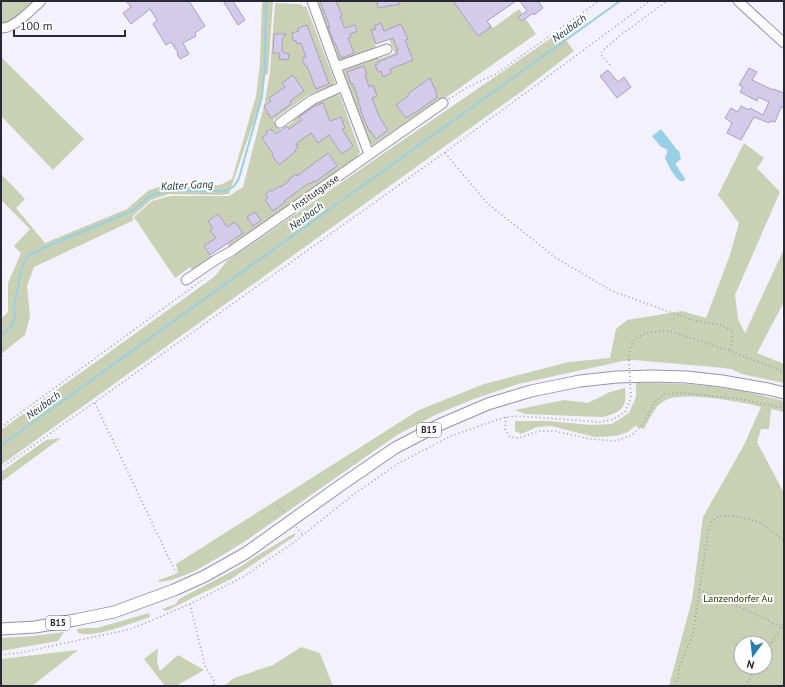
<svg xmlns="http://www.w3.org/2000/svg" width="785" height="687" viewBox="0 0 785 687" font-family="'PT Sans',sans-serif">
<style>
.green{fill:#c9d0b3;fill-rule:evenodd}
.water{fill:#97d0e4}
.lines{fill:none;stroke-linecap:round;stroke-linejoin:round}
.stream{stroke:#97d0e4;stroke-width:2}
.building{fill:#d4cae9;stroke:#aaa0be}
.minor-casing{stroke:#9892b0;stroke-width:11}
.major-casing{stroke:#9892b0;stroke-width:13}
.path{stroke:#9c9aa7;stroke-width:1.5;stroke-dasharray:1 3;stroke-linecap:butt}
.minor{stroke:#fff;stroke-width:9}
.major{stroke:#fff;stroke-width:11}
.path-bridge{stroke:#9c9aa7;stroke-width:1.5;stroke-dasharray:1 3;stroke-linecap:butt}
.labels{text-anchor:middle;stroke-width:4;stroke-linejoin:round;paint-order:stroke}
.shield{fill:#fff;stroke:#6a6871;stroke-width:1}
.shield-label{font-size:9px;font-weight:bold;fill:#2a2834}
.street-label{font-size:10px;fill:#2a2834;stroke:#fff}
.park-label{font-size:10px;fill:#2e3600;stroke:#fff}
.water-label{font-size:11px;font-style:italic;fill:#143039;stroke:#fff}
</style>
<rect width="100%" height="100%" fill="#f3f1fe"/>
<path class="green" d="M1 1H34L19 17 1 26Z
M262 1H273L268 73 264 76 262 97 229 194 220 195 169 194 151 200 132 217 134 220 34 267 27 286 30 316 25 335 1 354V319L8 312V283L21 253 14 246 30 229 1 200V174L25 199 16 208 45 243 127 209 149 190 163 186 220 185 232 179 256 96 260 64Z
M316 1H453L474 31 488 22 493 28 519 9 536 34 441 101 440 99 373 145 370 144 343 73 344 70 378 57 379 59 395 53 389 39 375 44 376 48 341 61 338 60Z
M275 3 296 4H299L300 5 302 4 303 7 306 6 335 82 333 85 308 95 273 120 281 131 294 121 292 118 314 102 336 94 340 95 360 152 357 157 230 248 227 243 210 255 213 259 194 272 190 267 175 278 134 217 152 201 170 196H229L243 187 264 106 270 72Z
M560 32 574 51 522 91 1 465V430L214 277 227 261Z
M1 57 84 139 53 170 1 116Z
M744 143 764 158 757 168 780 192 735 295 738 319 745 333 784 249V302L757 353 784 364V383L742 374 731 369 714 367 634 360 623 361 518 384 474 399 437 414 397 435 341 474 247 540 226 553 195 571 172 580 159 582V580L178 573 176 564 419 410 484 384 569 362 610 358 616 329 627 320 682 311 706 318 730 255 739 223 718 195Z
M636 383C660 383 684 383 708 386 733 389 759 394 784 401V412L771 409 769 429H761L757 442 784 493V686H669L692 600 703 517 744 445 761 407C742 402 683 391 666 400 655 405 650 418 644 429L635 426 628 432 616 436 595 437 551 426 537 427 521 434 515 431V421H548L591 425 612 424 629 413 636 397ZM741 643H765V667H741Z
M625 388C625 392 626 397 625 401 623 412 611 415 602 417L525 414 515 410 564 400 588 403 610 392Z
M61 438 1 482V472L46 440Z
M295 533V536L231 579 166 611 162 609 176 604 179 599 240 567 258 555Z
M149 613 150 617C134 622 93 639 78 633L77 629 86 628H97Z
M64 632 58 641 1 651V638L33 636Z
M301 647 320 653 333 686H224L234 678 273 665Z
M158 648 157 662 160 671 178 655 204 670 176 686H165L144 659Z
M78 650 32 686H1V659Z"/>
<path class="water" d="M661 129 677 150 679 151 681 159 676 163V165L684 177 685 179 684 181H680C673 175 669 167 665 158 668 150 670 150 661 147L652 136Z"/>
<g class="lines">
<path class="stream" d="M1 335 11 327 15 317 14 305 23 264 28 256 41 249 132 211 150 196 162 192 173 191H225C233 188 235 186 239 178L262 97 265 66 266 1
M1 445 620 1"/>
</g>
<path class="building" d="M126 1H189L205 26 195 33 196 36 183 43 189 54 180 59 177 54 178 53 171 42 166 45 153 24 157 20 150 9 131 24 123 13 131 7Z
M223 1H233L245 20 238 25Z
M320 1H336L342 16 340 17 345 28 355 25 357 31 350 34 351 37 348 38 354 53 341 58 335 43H334L333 40 328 27H330Z
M377 1H399L400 4 378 8Z
M453 1H516L487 21 491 27 478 36Z
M520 1H538L543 8 534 15 533 13 522 21 518 17 527 11Z
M381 23 384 31 401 24 408 39 405 40 413 60 390 69 391 73 383 77 381 71 378 72 375 65 378 64V62L398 54 396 51 398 50 393 38 376 44 371 30 376 29 374 26Z
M307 25 329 84 316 89 307 66H305L302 58 306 57 301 43 297 44 296 41 293 40 292 33 299 31 298 28Z
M274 34H286L282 40V52L289 54 288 60 279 59 280 53H273Z
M364 66 367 74 365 75 369 87 373 85 377 96 372 98 380 118 388 130 376 139 370 130 369 131 360 109 361 108 358 102 359 101 353 84H351L347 72Z
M749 68 757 72 752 80 773 90V89L784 93V108L781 107 775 122 772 121V122L770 121 769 123 754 117 741 140 727 133 732 123 725 118 731 108 738 112 741 106 749 110 750 108 763 115 769 102 758 97 757 101 740 92 743 87 739 85Z
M608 70 618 82 624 77 631 87 617 98 600 76Z
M293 75 304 91 290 101 291 104 271 118 264 106 271 101 269 98 285 87 282 83Z
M430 78 437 94 436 95 437 97 415 113H413L406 118 396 105 407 97 409 93Z
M323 103 330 121 341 117 345 128 342 129 353 146 342 154 329 135 318 143 311 133 297 143 298 144 296 145 298 148 295 150 296 151 279 165 272 155 273 154 262 138 267 134 266 132 271 129 276 134 287 126 289 129 302 120 299 117 313 107Z
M328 153 337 166 315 182 314 181 310 184 309 183 284 201 285 202 273 211 265 200 268 198 265 194 271 190 272 191 280 186 281 187 290 180 289 179 296 174 297 176Z
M255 212 261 220 253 226 247 217Z
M218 214 227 227 235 222 243 233 210 255 204 246 216 238 210 230 213 228 208 221Z"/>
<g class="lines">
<g class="minor-casing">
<path id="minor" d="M312 1 336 67 369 154
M738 1 784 43
M1 28C14 29 32 9 41 1
M336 67 387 49
M280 123 312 100 343 86
M186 280 217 259 230 252 443 103"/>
</g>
<g class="major-casing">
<path id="major" d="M1 629 35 627 75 620 114 612 174 590 205 576 246 553 341 485 395 448 439 425 488 404 531 391 580 381 617 377 652 376 687 377 722 381 768 389 784 393"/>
</g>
<path class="path" d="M610 65 601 55 602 51 622 34 667 1
M449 99 466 88 496 74 599 1
M445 153 487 203 556 258 612 291 692 320 721 325 733 331 730 351
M629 360 630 349 634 340 641 336 649 332 670 331 730 351 784 372
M95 403 176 573
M506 417 505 429 510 437 519 438 539 431H554L591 439 616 441 632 435 644 423 654 403 665 394 683 393 739 399 784 408
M1 427 205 278
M1 468 95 402 444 153 650 1
M277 505 285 513
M296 527 303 535
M699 590 749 611 781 627 784 621
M190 604 205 666 214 681V686
M765 653 781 627 784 629
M1 655 19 653 131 629 190 604 243 577 293 543 354 494 399 463 451 436 485 424 506 417 518 416 600 422 614 419 625 412 631 398
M676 686 680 666 693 634 708 532 711 522 719 516H734L759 522 784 540
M745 686 757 667"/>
<use href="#minor" class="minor"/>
<use href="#major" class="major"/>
<path class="path-bridge" d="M629 360 631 398"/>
</g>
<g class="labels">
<g class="shield">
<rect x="417" y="423" width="24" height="14" rx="3"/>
<rect x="46" y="616" width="24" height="14" rx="3"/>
</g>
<g class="shield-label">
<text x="429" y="433">B15</text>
<text x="58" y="626">B15</text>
</g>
<g class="street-label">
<text transform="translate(315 192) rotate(-35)" y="4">Institutgasse</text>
</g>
<g class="park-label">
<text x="738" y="602">Lanzendorfer Au</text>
</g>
<g class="water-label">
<text transform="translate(569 28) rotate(-36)" y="4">Neubach</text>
<text transform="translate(187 185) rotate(-3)" y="4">Kalter Gang</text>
<text transform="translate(306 216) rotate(-36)" y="4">Neubach</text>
<text transform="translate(43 405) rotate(-36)" y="4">Neubach</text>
</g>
</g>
<rect width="785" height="687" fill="none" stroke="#2a2834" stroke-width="4"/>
<g transform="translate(753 655) rotate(195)"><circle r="19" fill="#ffffff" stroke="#aaa9ae"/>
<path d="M0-3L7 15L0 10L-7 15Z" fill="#2b7cad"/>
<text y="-6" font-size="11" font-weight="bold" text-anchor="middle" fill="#2a2834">N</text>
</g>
<path d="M14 30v6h111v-6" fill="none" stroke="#2a2834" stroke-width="2"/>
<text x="20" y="30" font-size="12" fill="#2a2834" stroke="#ffffff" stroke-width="3" paint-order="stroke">100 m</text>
</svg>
